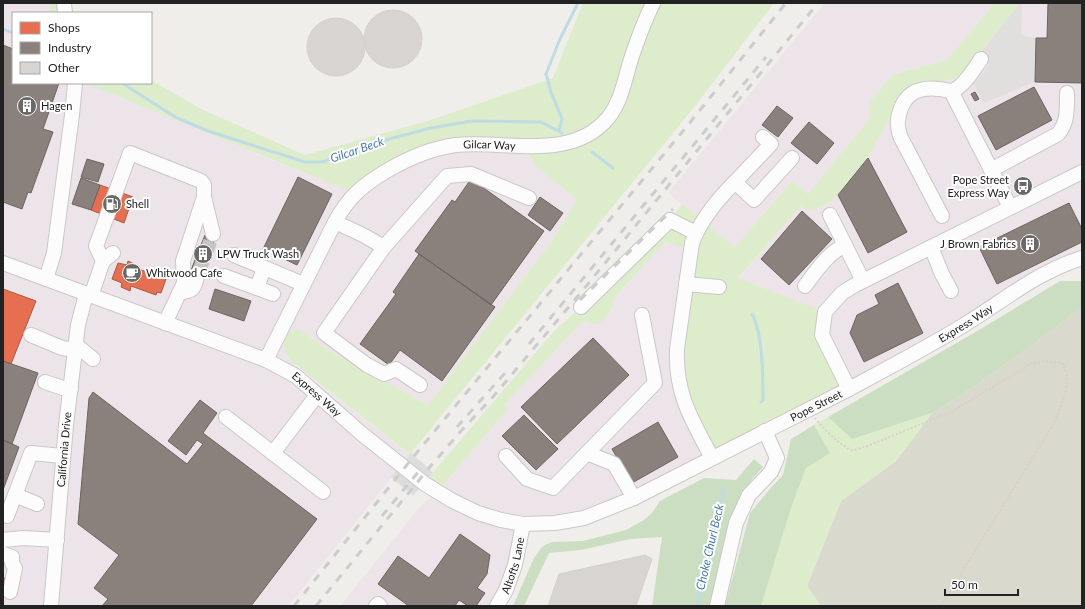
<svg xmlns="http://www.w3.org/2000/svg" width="1085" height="609" viewBox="0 0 1085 609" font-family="Lato,sans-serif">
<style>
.industrial{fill:#ede4e9}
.construction{fill:#d9d9cd}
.grass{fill:#ddeccb}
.forest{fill:#cbdec1}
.parking{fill:#e0dfde}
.pier{fill:#dedddd}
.shops{fill:#e76f51;stroke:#ac5843}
.industry{fill:#8a817c;stroke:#6b6461}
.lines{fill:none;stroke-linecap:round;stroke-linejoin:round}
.stream{stroke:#bfdbe3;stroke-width:3}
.building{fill:#d7d4d2;stroke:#d3d0cc}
.minor-tunnel{stroke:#c7c5c3;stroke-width:14;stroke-dasharray:14 7;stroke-linecap:butt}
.minor-casing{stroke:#c9c8c7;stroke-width:16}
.path{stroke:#dccecd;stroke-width:2;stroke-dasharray:2 2;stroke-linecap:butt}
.minor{stroke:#fdfcfc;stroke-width:14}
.rail{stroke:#ccc;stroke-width:3;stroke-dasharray:8 8;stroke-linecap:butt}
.labels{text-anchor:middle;stroke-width:4;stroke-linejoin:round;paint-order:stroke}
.poi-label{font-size:11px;fill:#222;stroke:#fff;text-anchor:start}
.street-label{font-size:11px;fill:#222;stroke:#fff}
.water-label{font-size:12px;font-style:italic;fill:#4a7aab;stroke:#fff}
</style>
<rect width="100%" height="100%" fill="#f0eeeb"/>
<path class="industrial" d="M3 3H64L65 13H13V83H85L309 175 419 155 525 145 535 165 577 200 551 242 428 405 325 348 305 333 286 356 299 369 410 454 289 606H3Z
M825 3H995L947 60 892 75 870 102V118L808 194 792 181 735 247 668 193Z
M1020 3H1082V258L849 389 738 279 801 206 868 158 902 94 915 86 954 79 961 75 965 71Z
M665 242 691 249 712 458 584 518 523 524 497 606H340L419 508 437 492 508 409 504 405 582 322 587 323 611 311 615 297Z"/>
<path class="construction" d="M1082 307V606H821L807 586 841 501 896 461 932 413 972 388 1039 340Z"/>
<path class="grass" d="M49 3H56L58 13H51Z
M583 3H774L692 110 410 454 292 362C281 351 279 336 295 329L305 333 325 348 428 405 551 242 577 200 535 165 525 145 437 149 354 193 85 83H151V80L201 109 305 155 434 119 553 78Z
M995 3H1020L965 71 954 79 915 86 902 94 868 158 838 195 828 204 810 211 801 206 738 278 825 312 822 335 849 389 712 458 680 392 691 250 665 242 615 297 611 310 602 322 595 324 582 322 504 405 508 409 437 492 425 484 433 472 555 330 581 307 670 220 682 204 735 247 792 181 808 194 870 118V102L892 75 947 60Z
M932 413 896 461 841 501 807 586 821 606H761L791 508 806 468 830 453 814 425 828 417 852 439Z"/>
<path class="forest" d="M1060 281H1082V307L1039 340 972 388 932 413 852 439 828 417 979 330Z
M814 425 830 453 806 468 791 508 761 606H725L750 513 769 490 783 475 791 439Z
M754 459 763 467 753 478 735 508 712 606H652L662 537 630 539 581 550 549 553 524 606H513L533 560 541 548 545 545 552 542 583 541 626 530 644 520 652 513 660 501 704 478 736 480Z"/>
<path class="parking" d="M1020 3H1022L1021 35 1036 38 1035 82 984 103 974 84 989 65 977 57Z"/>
<path class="pier" d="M411 453 433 472 413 496 391 477Z"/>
<path class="shops" d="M100 185 133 197 124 223 91 210Z
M128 261 134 264 133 267 166 279 161 293 157 292 156 295 131 286 130 291 121 287 122 283 112 279 118 263 127 265Z
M3 289 36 301 11 364 3 361Z
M3 578 7 579 3 591Z"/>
<path class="industry" d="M1048 3H1082V83L1035 82 1036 38H1047Z
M3 45 13 49V83H59L43 129 53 132 31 193 28 192 22 209 3 202Z
M1034 87 1052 120 996 150 978 116Z
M975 92 979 99 975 101 971 94Z
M777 106 793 118 778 137 762 125Z
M809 122 834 143 817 164 791 143Z
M868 158 907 232 868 253 838 195Z
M87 159 104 164 98 182 81 177Z
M298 177 332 194 297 265 263 249Z
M81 178 100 185 91 210 72 204Z
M471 179 544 231 491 305 415 251 452 200 455 202Z
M540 197 563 213 550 231 528 215Z
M1069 203 1082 229V242L997 284 979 247Z
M802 211 832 239 789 285 761 259Z
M205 235 215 239 201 274 191 270Z
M419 254 495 307 442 381 400 350 389 365 360 344 396 294 393 292Z
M898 283 923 333 864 362 850 333 857 315 879 304 875 295Z
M215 289 251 301 244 321 209 309Z
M593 338 629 375 557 444 521 407Z
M3 361 38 373 12 444 3 440Z
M93 392 187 464 203 444 197 440 186 455 168 441 200 400 217 413 203 433 317 519 251 606H102L108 599 94 588 119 555 78 524 89 398Z
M524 415 558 449 536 470 502 436Z
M658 422 678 457 632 483 612 449Z
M3 440 19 447 3 490Z
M460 534 490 555 487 574 477 588 485 593 476 606H468L459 600 455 606H409L378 584 398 556 429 578Z"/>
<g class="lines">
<path class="stream" d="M3 29 13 33
M122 83 175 117 208 131 305 162H322L385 140 431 128 472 121 541 122 562 133
M559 130 562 119 551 92 546 74 560 39 578 3
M592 152 613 168
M752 314C763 334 763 376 763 400L761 402
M697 606 716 512 724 489"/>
</g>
<path class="building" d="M364 39a29 29 0 1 1 58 0a29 29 0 1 1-58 0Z
M307 47a29 29 0 1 1 58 0a29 29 0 1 1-58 0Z
M645 555 652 559 636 606H548L559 574Z"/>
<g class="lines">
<path class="minor-tunnel" d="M198 274 213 234"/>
<g class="minor-casing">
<g id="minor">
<path d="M64 3 65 13"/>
<path d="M951 91 1010 207"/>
<path d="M991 170 1058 134C1068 122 1067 109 1067 93"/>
<path d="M735 182 771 144 763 137"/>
<path d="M204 197 213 234"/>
<path d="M830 215 863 281"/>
<path d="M942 216 900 136C897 125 897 119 901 108 908 91 921 87 939 89 944 89 949 92 954 90 964 86 975 68 981 59"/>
<path d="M335 222 363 235 384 247 447 176 471 174 529 198"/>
<path d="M384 247 324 333 367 365 384 374 396 369 420 385"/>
<path d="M931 247 942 274 951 291"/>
<path d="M234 255 303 284"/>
<path d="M103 261 96 246 130 153 201 181 204 185V197L183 261 184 283 165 323"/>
<path id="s1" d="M3 263 266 360 296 376 362 434 425 484 451 500 478 513 501 520 523 524 555 523 584 518 634 498 849 389 822 335 825 312 842 293 855 285 1082 172"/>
<path d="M224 276 257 288 264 268"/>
<path d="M46 279 54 253 72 115 75 83"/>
<path d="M686 284 719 287"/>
<path d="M805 286C817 270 827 254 845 245"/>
<path d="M257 288 273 294"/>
<path d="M179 293C196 290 193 289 198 274"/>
<path d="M91 296 103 261 113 253"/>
<path d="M581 307 670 220 696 233"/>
<path d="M31 335 62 348 75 350"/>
<path d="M76 345 93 359"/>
<path id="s2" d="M266 360 335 222C349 196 363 185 388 170 409 158 432 148 456 145 506 140 571 162 608 118 622 101 625 77 632 56 638 38 645 20 653 3"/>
<path d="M45 382 63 388 71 389"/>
<path id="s3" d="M849 389C888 368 926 348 964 325 1003 301 1037 272 1082 258"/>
<path d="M226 417 323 492"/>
<path d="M273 453 317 395"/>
<path d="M587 453 655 383 642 315"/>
<path d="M506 456 527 479 553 488 587 453 614 464 634 498"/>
<path d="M712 458C692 420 675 394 677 349L692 243C701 219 717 200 735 182L754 200 792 158"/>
<path d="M15 495 37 504"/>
<path d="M7 516 31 453 63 456"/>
<path d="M3 540 23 538 57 540"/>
<path d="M3 554 12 557V563L15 568 10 592"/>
<path id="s4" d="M51 606 66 425 78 325 86 294"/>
<path d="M376 606 378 604 380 606"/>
<path id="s5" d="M497 606 506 590 515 565 523 524"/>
<path d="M717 606 736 523 749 495 771 472 777 458 765 431"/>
</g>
</g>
<path class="path" d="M815 418C821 426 843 449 853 450 857 450 862 447 865 447L951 412 1031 364C1042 361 1052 360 1063 364 1073 385 1061 404 1054 423L941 606"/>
<use href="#minor" class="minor"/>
<path class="rail" d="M580 300 673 209
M529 344 766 57
M457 427 505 373
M382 516 419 471
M294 606 414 456 688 125 786 3
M316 606 429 468 461 431 492 398 583 290 818 3"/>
</g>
<defs>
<g id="building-disc" transform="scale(1)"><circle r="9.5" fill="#6a6968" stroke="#fff"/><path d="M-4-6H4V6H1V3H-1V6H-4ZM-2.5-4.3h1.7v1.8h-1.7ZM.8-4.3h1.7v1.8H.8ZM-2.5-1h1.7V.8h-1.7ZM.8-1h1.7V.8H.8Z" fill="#fff"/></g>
<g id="bus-disc" transform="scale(1)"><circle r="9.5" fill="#6a6968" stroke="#fff"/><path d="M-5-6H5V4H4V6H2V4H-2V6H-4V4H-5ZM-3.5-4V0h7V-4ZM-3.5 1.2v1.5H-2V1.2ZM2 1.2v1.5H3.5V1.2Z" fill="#fff"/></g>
<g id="fuel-disc" transform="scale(1)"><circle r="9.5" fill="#6a6968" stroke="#fff"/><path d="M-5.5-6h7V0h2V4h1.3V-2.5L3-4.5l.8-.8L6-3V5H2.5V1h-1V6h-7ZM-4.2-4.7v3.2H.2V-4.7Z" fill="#fff"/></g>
<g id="cafe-disc" transform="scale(1)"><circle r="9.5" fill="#6a6968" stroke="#fff"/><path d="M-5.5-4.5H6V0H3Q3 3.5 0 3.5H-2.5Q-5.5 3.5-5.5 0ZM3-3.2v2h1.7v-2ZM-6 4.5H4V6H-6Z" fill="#fff"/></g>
</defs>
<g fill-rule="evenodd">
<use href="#building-disc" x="27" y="106"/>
<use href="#bus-disc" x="1023" y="186"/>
<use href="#fuel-disc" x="112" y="204"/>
<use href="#building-disc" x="1030" y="244"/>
<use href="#building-disc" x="203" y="254"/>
<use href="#cafe-disc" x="132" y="273"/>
</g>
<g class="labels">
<g class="poi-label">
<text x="41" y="110">Hagen</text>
<text x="1009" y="184" text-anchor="end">Pope Street<tspan x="1009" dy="13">Express Way</tspan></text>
<text x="126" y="208">Shell</text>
<text x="1016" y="248" text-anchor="end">J Brown Fabrics</text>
<text x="217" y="258">LPW Truck Wash</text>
<text x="146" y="277">Whitwood Cafe</text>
</g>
<g class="street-label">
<text dy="4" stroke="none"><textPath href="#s2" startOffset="336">Gilcar Way</textPath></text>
<text dy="4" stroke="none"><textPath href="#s3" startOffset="134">Express Way</textPath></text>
<text dy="4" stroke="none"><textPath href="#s1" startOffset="342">Express Way</textPath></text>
<text dy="4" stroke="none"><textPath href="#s1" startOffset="909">Pope Street</textPath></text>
<text dy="4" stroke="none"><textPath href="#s4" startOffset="157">California Drive</textPath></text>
<text dy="4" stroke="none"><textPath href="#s5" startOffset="44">Altofts Lane</textPath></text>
</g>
<g class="water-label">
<text transform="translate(357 150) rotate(-19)" y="4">Gilcar Beck</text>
<text transform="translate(710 547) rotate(-77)" y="4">Choke Churl Beck</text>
</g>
</g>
<rect width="1085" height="609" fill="none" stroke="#222222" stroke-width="8"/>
<rect x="12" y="12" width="140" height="72" fill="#ffffff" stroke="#a7a7a7"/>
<rect x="20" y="22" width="20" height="12" fill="#e76f51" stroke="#a7a7a7"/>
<text x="48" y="32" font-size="12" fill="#222222">Shops</text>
<rect x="20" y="42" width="20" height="12" fill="#8a817c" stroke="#a7a7a7"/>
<text x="48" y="52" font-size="12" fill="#222222">Industry</text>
<rect x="20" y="62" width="20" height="12" fill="#d7d4d2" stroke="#a7a7a7"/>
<text x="48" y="72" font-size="12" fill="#222222">Other</text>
<path d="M945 589v6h73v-6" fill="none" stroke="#222222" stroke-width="2"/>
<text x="951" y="589" font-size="12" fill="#222222" stroke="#ffffff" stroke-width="3" paint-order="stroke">50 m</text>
</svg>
